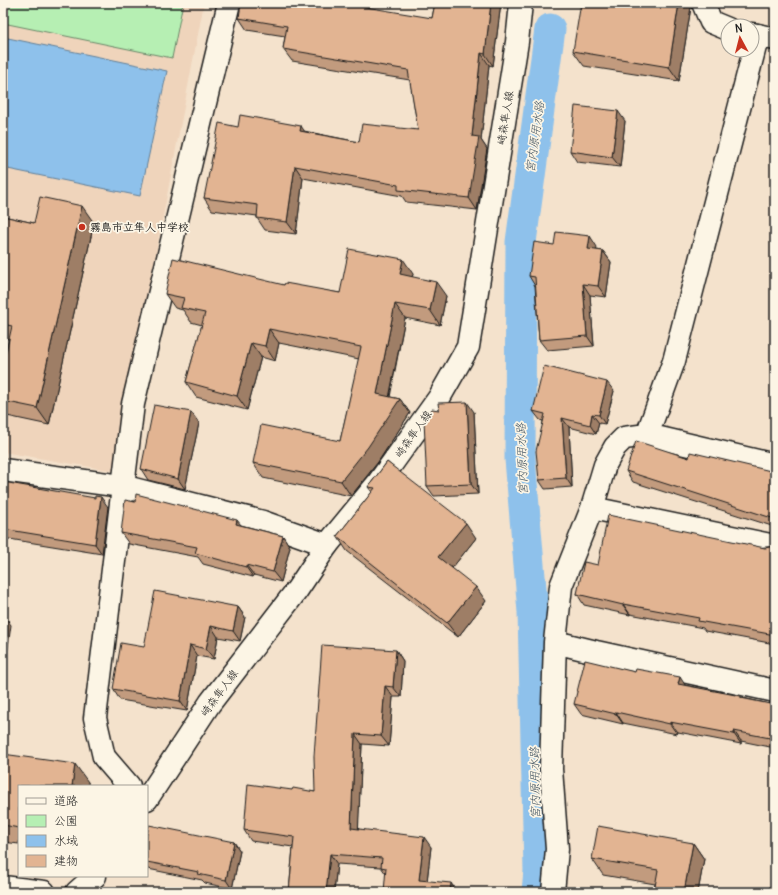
<svg xmlns="http://www.w3.org/2000/svg" width="778" height="895" viewBox="0 0 778 895" font-family="Delius,'Klee One',sans-serif">
<style>
.built{fill:#efd4bb}
.green{fill:#b6efb3;stroke:#698668}
.water{fill:#8ec1eb;stroke:#607f98}
.lines{fill:none;stroke-linecap:round;stroke-linejoin:round}
.canal{stroke:#8ec1eb;stroke-width:31}
.minor-casing{stroke:#1c1c1c;stroke-width:25}
.tertiary-casing{stroke:#1c1c1c;stroke-width:25}
.secondary-casing{stroke:#1c1c1c;stroke-width:25}
.minor{stroke:#fcf5e5;stroke-width:22}
.tertiary{stroke:#fcf5e5;stroke-width:22}
.secondary{stroke:#fcf5e5;stroke-width:22}
.wall{fill:#c29b7e;stroke:#1c1c1c}
.shaded-wall{fill:#9e7e66;stroke:#1c1c1c}
.building{fill:#e2b492;stroke:#1c1c1c}
.poi-dot{fill:#c8321e;stroke:#fcf5e5;stroke-width:1.5}
.labels{text-anchor:middle;stroke-width:3.5;stroke-linejoin:round;paint-order:stroke}
.street-label{font-size:11px;fill:#1c1c1c;stroke:#fcf5e5}
.poi-label{font-size:11px;font-weight:bold;fill:#1c1c1c;stroke:#fcf5e5;text-anchor:start}
.water-label{font-size:12px;font-style:italic;fill:#445664;stroke:#fcf5e5}
</style>
<rect width="100%" height="100%" fill="#f4e2cc"/>
<filter id="ink" filterUnits="userSpaceOnUse"><feTurbulence type="fractalNoise" baseFrequency=".025" numOctaves="2"/><feDisplacementMap in="SourceGraphic" scale="8" xChannelSelector="R" yChannelSelector="G"/><feConvolveMatrix kernelMatrix="1 2 1 2 8 2 1 2 1" color-interpolation-filters="sRGB"/></filter>
<g filter="url(#ink)">
<path class="built" d="M3 3H204L114 471 3 452Z"/>
<path class="green" d="M3 3H183L172 58 3 23Z"/>
<path class="water" d="M3 37 167 71 140 196 3 168Z"/>
<g class="lines">
<path class="canal" d="M537 892 539 871 533 612 520 459 521 242 550 29"/>
<g class="minor-casing">
<path id="minor" d="M647 435 775 465
M3 470 122 486 263 522 327 545
M592 508 775 546
M555 642 596 652 775 691
M129 786 104 757 95 718 133 404 229 3
M3 887 44 892
M553 892 557 849 551 769 555 642 561 586 592 508 605 465 615 447 624 438 647 435 674 361 758 35"/>
</g>
<g class="tertiary-casing">
<path id="tertiary" d="M703 3 711 22 728 29
M752 34 775 39"/>
</g>
<g class="secondary-casing">
<path id="secondary" d="M147 799 210 703 297 590 327 545 378 483 439 398 468 347 517 42 521 3
M77 892 95 876"/>
</g>
<use href="#minor" class="minor"/>
<use href="#tertiary" class="tertiary"/>
<use href="#secondary" class="secondary"/>
</g>
<path class="wall" d="M435 3H501L493 66 489 65 481 140 487 149 477 210 406 202 402 196 303 178 296 234 265 230 257 218V216L212 210 204 198 238 127 304 131 359 142 418 130 410 80 292 61 283 49 285 36 247 30 239 18H432Z
M691 7 679 81 584 66 573 51Z
M625 121 620 167 577 162 570 151Z
M3 216 34 223H94L49 425 7 416 3 410V365L9 339 3 338Z
M554 245 597 247 596 250 603 251 611 262 606 297 590 295 594 346 547 350 539 340 535 286 529 276Z
M413 274 412 277 446 296 440 325 405 318 390 397 400 399 410 413 378 462 351 496 263 478 253 463 340 441 359 359 279 343 275 361 261 357 247 410 196 397 186 382 202 325 191 322 183 310 175 308 165 294 284 285 340 293Z
M614 391 605 424 599 423 596 434 569 427 572 487 545 489 539 480 543 421 540 420 533 411Z
M439 410 474 412 478 494 434 496 427 486Z
M199 423 185 489 148 480 141 469Z
M689 458 775 472V527L633 482 626 471Z
M387 462 476 538 452 568 486 601 458 637 347 551 337 536 372 492 368 487Z
M3 477 7 483 108 507 102 554 3 538V540Z
M241 525 283 536 290 547 281 582 254 575 253 577 203 564 198 557 129 544 121 533Z
M775 546V644L705 631 703 628 630 614V615L584 605 577 594 598 565Z
M238 607 245 617 240 641 218 637 214 659 197 656 187 711 120 700 113 689 144 647Z
M396 650 403 661 401 697H393L389 746 362 744 358 829 431 847 427 881 457 892 386 874 381 867 337 864 334 892H289L293 847 251 841 244 830 292 790 315 792Z
M685 685 743 698 775 705V748L741 741V744L678 732 677 734 623 723V724L581 714 574 704Z
M3 754 88 782V786H19V844L3 842Z
M147 836 234 842 240 851 232 889 205 883 202 880 148 869 147 867Z
M693 843 704 859 698 892H654L655 884 603 875 592 859Z"/>
<path class="shaded-wall" d="M491 3H501L493 66 485 54Z
M679 3H691V7L679 81 669 67Z
M481 53 489 65 481 140 487 149 477 210 469 198 472 136Z
M618 111 625 121 620 167 612 157Z
M301 126 309 138 300 131Z
M295 166 303 178 296 234 287 222Z
M82 206 94 223 49 425 37 408Z
M590 236 597 247 595 260 588 249Z
M603 251 611 262 606 297 598 286Z
M403 259 413 274 410 289 400 274Z
M436 282 446 296 440 325 430 310Z
M583 284 590 295 594 346 587 336Z
M395 304 405 318 387 408 377 394Z
M269 329 279 343 275 361 265 346Z
M251 343 261 357 247 410 237 396Z
M607 382 614 391 605 424 599 415Z
M400 399 410 413 378 462 351 496 341 481Z
M467 402 474 412 478 494 471 484Z
M191 412 199 423 185 489 178 479Z
M592 414 599 423 596 434 590 425Z
M562 418 569 427 572 487 566 478Z
M3 477 9 486 3 484Z
M101 497 108 507 102 554 95 544Z
M237 520 245 530 236 524Z
M466 523 476 538 449 572 438 557Z
M283 536 290 547 281 582 273 572Z
M246 565 254 575 253 577 246 567Z
M476 587 486 601 458 637 447 623Z
M623 604 630 614V615L623 605Z
M238 607 245 617 240 641 233 631Z
M3 614 11 625 3 683Z
M211 626 218 637 214 659 206 649Z
M190 645 197 656 187 711 180 701Z
M396 650 403 661 401 697 393 687Z
M680 677 687 688 678 684Z
M385 686 393 697 389 746 381 736Z
M616 712 623 723V724L616 714Z
M670 722 678 732 677 734 670 724Z
M734 731 741 741V744L734 734Z
M355 734 362 744 358 838 351 828Z
M75 764 88 782V786H72Z
M424 837 431 847 426 890 419 880Z
M234 842 240 851 232 889 226 880Z
M693 843 704 859 698 892H684Z
M330 854 337 864 334 892H326Z
M451 883 457 892H450Z"/>
<path class="building" d="M241 3H341L432 18 435 3H491L485 54 481 53 472 136 479 137 469 198 398 190V185L295 166 287 222 257 218 258 205 204 198 219 123 238 127 240 115 301 126 300 131 359 142 362 124 418 130 408 70 283 49 287 26 239 18Z
M581 3H679L669 67 573 51Z
M575 106 618 111 612 157 570 151Z
M40 197 82 206 37 408 3 401V365L12 326 3 324V216L34 223Z
M556 232 590 236 588 249 603 251 598 286 583 284 587 336 539 340 535 277 529 276 534 242 554 245Z
M349 249 403 259 400 274 436 282 430 310 395 304 377 394 400 399 368 447 341 481 253 463 261 425 340 441 361 347 269 329 265 346 251 343 237 396 186 382 205 313 181 308 184 298 165 294 173 258 284 285 285 283 340 293Z
M544 366 607 382 599 415 592 414 590 425 562 418 566 478 539 480 536 451 545 414 533 411Z
M467 402 471 484 427 486 424 420 432 409 439 410 438 403Z
M154 405 191 412 178 479 141 469Z
M636 441 689 458 690 452 775 472V519L626 471Z
M387 462 466 523 438 557 476 587 447 623 337 536 375 488 368 487Z
M3 482 95 498V496L101 497 95 544 3 529Z
M136 494 237 520 236 524 283 536 273 572 246 565V567L195 553 197 547 121 533 125 500 135 502Z
M608 515 765 548 775 546V635L698 621 699 618 623 604V605L577 594 584 562 598 565Z
M155 591 238 607 233 631 211 626 206 649 190 645 180 701 113 689 121 643 144 647Z
M322 645 396 650 393 687 385 686 381 736 355 734 351 828 424 837 419 880 451 883 450 892H384L386 868 381 867 382 858 330 854 326 892H289L294 837 244 830 248 784 292 790 293 788 315 792 314 756Z
M585 660 635 672 636 669 680 677 678 684 741 696V698L775 705V739L734 731V734L670 722V724L616 712V714L574 704Z
M3 754 75 764 72 786H19V828L3 825Z
M149 825 234 842 226 880 198 874 199 872 147 862V836Z
M598 826 693 843 684 892H654L658 870 592 859Z"/>
</g>
<circle class="poi-dot" cx="82" cy="227" r="4"/>
<g class="labels">
<g class="street-label">
<text transform="translate(505 118) rotate(-81)" y="4">崎森隼人線</text>
<text transform="translate(413 434) rotate(-55)" y="4">崎森隼人線</text>
<text transform="translate(219 693) rotate(-54)" y="4">崎森隼人線</text>
</g>
<g class="poi-label">
<text x="90" y="231">霧島市立隼人中学校</text>
</g>
<g class="water-label">
<text transform="translate(535 137) rotate(-82)" y="4">宮内原用水路</text>
<text transform="translate(522 459) rotate(-92)" y="4">宮内原用水路</text>
<text transform="translate(535 783) rotate(-91)" y="4">宮内原用水路</text>
</g>
</g>
<rect width="778" height="895" fill="none" stroke="#fcf5e5" stroke-width="16"/>
<rect x="8" y="8" width="762" height="879" fill="none" stroke="#1c1c1c" stroke-width="1.5" filter="url(#ink)"/>
<rect x="18" y="785" width="130" height="92" fill="#fcf5e5" stroke="#a29e95"/>
<rect x="26" y="798" width="20" height="6" fill="#fcf5e5" stroke="#a29e95"/>
<text x="54" y="805" font-size="12" fill="#1c1c1c">道路</text>
<rect x="26" y="815" width="20" height="12" fill="#b6efb3" stroke="#a29e95"/>
<text x="54" y="825" font-size="12" fill="#1c1c1c">公園</text>
<rect x="26" y="835" width="20" height="12" fill="#8ec1eb" stroke="#a29e95"/>
<text x="54" y="845" font-size="12" fill="#1c1c1c">水域</text>
<rect x="26" y="855" width="20" height="12" fill="#e2b492" stroke="#a29e95"/>
<text x="54" y="865" font-size="12" fill="#1c1c1c">建物</text>
<g transform="translate(740 38) rotate(353)"><circle r="19" fill="#fcf5e5" stroke="#a29e95"/>
<path d="M0-3L7 15L0 10L-7 15Z" fill="#c8321e"/>
<text y="-6" font-size="11" font-weight="bold" text-anchor="middle" fill="#1c1c1c">N</text>
</g>
</svg>
